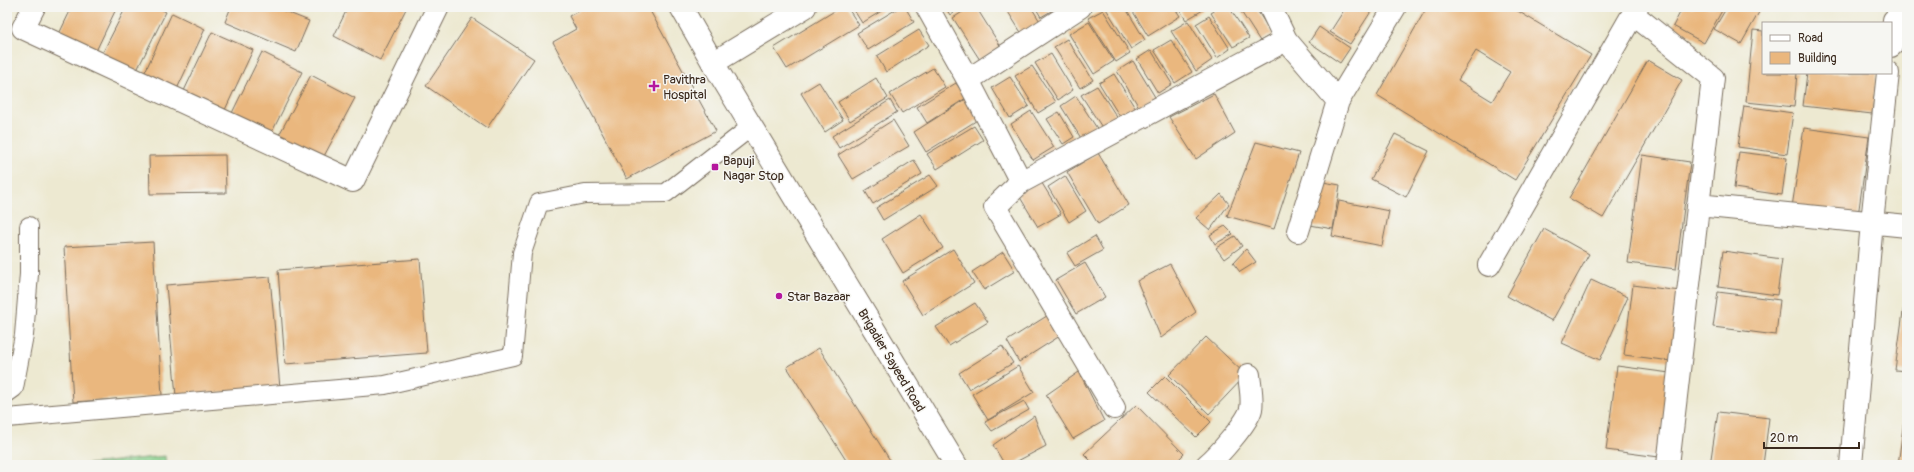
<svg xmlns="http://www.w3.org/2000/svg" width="1914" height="472" viewBox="0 0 1914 472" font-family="Pangolin,sans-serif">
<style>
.grass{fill:url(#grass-dots);stroke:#627d55}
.building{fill:#eab77e;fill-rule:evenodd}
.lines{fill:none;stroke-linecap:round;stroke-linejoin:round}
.service-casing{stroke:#796d5d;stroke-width:20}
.minor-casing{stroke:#796d5d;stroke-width:24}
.tertiary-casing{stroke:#796d5d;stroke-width:24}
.service{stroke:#fff;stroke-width:18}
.minor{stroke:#fff;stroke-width:22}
.tertiary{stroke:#fff;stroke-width:22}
.poi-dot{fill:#b5179e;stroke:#f6f6f2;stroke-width:1.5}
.labels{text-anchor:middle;stroke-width:3;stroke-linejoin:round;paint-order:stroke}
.poi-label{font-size:13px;fill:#3b2a1e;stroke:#f6f6f2;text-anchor:start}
.street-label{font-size:13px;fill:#3b2a1e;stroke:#f6f6f2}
</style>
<defs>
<pattern id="grass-dots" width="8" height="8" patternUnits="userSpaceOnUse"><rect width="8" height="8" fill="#88d08c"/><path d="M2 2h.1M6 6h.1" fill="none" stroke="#70a972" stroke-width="1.8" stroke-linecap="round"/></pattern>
</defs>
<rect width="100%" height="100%" fill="#f6f6f2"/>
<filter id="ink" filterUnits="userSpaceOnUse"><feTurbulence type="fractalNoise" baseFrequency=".025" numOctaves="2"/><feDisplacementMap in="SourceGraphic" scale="8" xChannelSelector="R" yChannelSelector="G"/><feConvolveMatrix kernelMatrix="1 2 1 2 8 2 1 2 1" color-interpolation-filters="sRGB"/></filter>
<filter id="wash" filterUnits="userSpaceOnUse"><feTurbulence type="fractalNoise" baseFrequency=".012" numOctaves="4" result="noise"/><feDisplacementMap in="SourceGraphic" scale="16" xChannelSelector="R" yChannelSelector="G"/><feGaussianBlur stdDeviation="0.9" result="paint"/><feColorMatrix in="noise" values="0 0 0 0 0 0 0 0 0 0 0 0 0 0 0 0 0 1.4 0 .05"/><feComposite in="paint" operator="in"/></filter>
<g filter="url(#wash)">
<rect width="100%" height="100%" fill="#ede9d1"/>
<path class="grass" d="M165 456 166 465H79Z"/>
<g id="blocks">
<path class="building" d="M72 7H117L96 51 59 34Z
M126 7H157L166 12 136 72 101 56Z
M231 7H274L309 21 296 52 225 22Z
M348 7H407L380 60 334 36Z
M586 7H648L716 131 627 179 553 42 576 29 569 16Z
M841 7H847L859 25 787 69 774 48Z
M852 7H888L862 23Z
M900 7H905L914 22 868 50 857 33Z
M945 7H962L950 15Z
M970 7H976L1001 47 980 60 953 18Z
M1005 7H1031L1041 23 1022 34Z
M1035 7H1058L1041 17Z
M1105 7H1125L1145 40 1131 49Z
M1130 7H1174L1180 16 1148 36Z
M1178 7H1201L1203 10 1186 20Z
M1221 7H1229L1249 38 1233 47 1211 13Z
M1238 7H1255L1272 34 1260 41Z
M1346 7H1374L1350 44 1330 32Z
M1427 7H1511L1591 55 1515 180 1377 95ZM1476 51 1510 72 1492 101 1458 80Z
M1683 7H1724L1704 43 1673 26Z
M1727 7H1762L1741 44 1714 29Z
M1103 10 1130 53 1116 62 1088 18Z
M172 13 205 29 177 89 144 74Z
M1209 16 1230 49 1217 58 1196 24Z
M472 18 534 59 487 128 426 86Z
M1188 21 1212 60 1196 71 1171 31Z
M1089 22 1114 61 1094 74 1069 34Z
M1319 27 1350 48 1340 63 1309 42Z
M919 30 929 45 886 72 877 56Z
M1753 30 1763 31V73H1797L1794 107 1746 102Z
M212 32 253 50 224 112 183 93Z
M1067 39 1093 80 1080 88 1054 47Z
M1171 40 1192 72 1175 83 1154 50Z
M1151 50 1172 84 1158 93 1137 59Z
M262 52 302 72 272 132 232 113Z
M1051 54 1073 90 1058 100 1035 63Z
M1648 60 1682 80 1603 218 1569 198Z
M1133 61 1155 97 1139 107 1117 71Z
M1032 66 1056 102 1038 113 1015 76Z
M933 68 945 87 902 113 890 94Z
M1807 73H1877L1872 114 1803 106Z
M1114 74 1137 111 1122 120 1099 83Z
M311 75 355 98 323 158 279 135Z
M1010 77 1029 106 1010 118 992 88Z
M876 78 888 98 850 121 838 102Z
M819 82 843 120 825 132 801 93Z
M956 83 966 98 927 123 917 107Z
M1097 86 1120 122 1105 132 1081 95Z
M1214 94 1235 133 1196 159 1169 117Z
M1076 96 1100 133 1084 143 1061 106Z
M966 99 979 119 926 152 914 132Z
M890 100 897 112 839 148 832 136Z
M1744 106 1793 113 1787 154 1738 147Z
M1031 111 1054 147 1033 160 1011 124Z
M1059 112 1074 137 1063 144 1047 119Z
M893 120 909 146 853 179 838 155Z
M974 126 983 140 937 169 927 154Z
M1804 128 1869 137 1858 216 1792 207Z
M1395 134 1429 151 1406 197 1371 179Z
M1256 142 1299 153 1274 229 1227 216Z
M1739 152 1787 158 1782 195 1734 188Z
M1098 153 1129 205 1098 224 1067 172Z
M225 155 226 193 150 194 149 156Z
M1642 155 1690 162 1676 269 1628 263Z
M914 160 922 174 873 204 865 191Z
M930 175 938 186 883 220 876 208Z
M1065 176 1086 211 1069 222 1048 187Z
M1040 180 1061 214 1038 227 1018 194Z
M1317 181 1340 185 1333 229 1310 225Z
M1221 194 1229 204 1210 230 1196 218Z
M1339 201 1389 211 1382 246 1332 236Z
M921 214 943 248 903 273 882 239Z
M1225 226 1233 234 1215 244 1210 235Z
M1544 229 1589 254 1552 321 1507 296Z
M1095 236 1103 250 1075 266 1067 253Z
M1235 236 1242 246 1224 259 1216 248Z
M153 242 162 396 73 402 64 247Z
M953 249 974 283 923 315 902 281Z
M1246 249 1256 262 1240 272 1233 263Z
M1723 251 1782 259 1777 295 1718 287Z
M1003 252 1015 271 984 290 972 272Z
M420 259 427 353 285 364 278 270Z
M1085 263 1105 297 1076 314 1056 280Z
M1170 264 1196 312 1161 338 1137 281Z
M270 277 280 388 176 396 166 285Z
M1591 280 1628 297 1600 360 1562 343Z
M1633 285 1680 291 1671 361 1624 355Z
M1906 290H1907V371L1895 370Z
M1718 292 1780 300 1776 335 1713 327Z
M975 303 988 322 949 346 936 327Z
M1050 314 1063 334 1019 362 1007 341Z
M1206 337 1246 375 1209 414 1169 375Z
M1002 346 1013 363 969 389 959 373Z
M819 348 893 465H849L787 367Z
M1018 366 1034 392 988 420 972 394Z
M1617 366 1670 373 1659 457 1606 450Z
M1079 372 1104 421 1073 439 1046 395Z
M1165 376 1211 422 1196 437 1149 392Z
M1024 401 1029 410 992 431 985 422Z
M1136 405 1184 454 1173 465H1095L1084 454Z
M1906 405 1907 465H1898Z
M1718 412 1769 418 1763 465H1710Z
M1034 416 1046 446 1010 465H1005L993 445Z"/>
</g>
</g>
<g filter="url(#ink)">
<use href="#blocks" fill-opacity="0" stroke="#796d5d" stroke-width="1"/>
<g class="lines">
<g class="service-casing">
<path id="service" d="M7 393 14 388 24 335 29 274V226
M7 418 385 385 513 356 522 253 539 203 585 194 666 193 751 127"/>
</g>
<g class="minor-casing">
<path id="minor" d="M34 7 23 28 353 181 438 7
M927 7 968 80 1021 182
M1270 7 1286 40 1338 101
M1633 14 1713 78 1668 465
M1891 46 1894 20
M713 63 805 7
M968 80 1080 7
M1698 205 1907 226
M1298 231 1338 101 1395 7
M1489 265 1637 7
M1114 408 995 207 1021 182 1286 40
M1207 465C1218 456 1248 422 1251 409 1253 398 1250 386 1249 375
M1851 465 1872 222 1888 73"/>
</g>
<g class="tertiary-casing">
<path id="tertiary" d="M681 7 713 63 956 465"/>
</g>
<use href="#service" class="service"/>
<use href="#minor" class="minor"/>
<use href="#tertiary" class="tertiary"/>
</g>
</g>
<g class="poi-dot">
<path d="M652 80h4v4h4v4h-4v4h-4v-4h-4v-4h4z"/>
<rect x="711" y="163" width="8" height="8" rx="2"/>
<circle cx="779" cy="296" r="4"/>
</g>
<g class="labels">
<g class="poi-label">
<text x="663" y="84">Pavithra<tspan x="663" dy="15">Hospital</tspan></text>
<text x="723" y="165">Bapuji<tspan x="723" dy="15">Nagar Stop</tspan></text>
<text x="787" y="301">Star Bazaar</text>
</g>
<g class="street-label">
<text transform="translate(892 360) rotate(59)" y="5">Brigadier Sayeed Road</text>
</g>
</g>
<rect width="1914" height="472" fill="none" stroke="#f6f6f2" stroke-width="24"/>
<rect x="1762" y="22" width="130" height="52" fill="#f6f6f2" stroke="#aba49d"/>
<rect x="1770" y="35" width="20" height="6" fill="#ffffff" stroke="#aba49d"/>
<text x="1798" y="42" font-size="12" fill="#3b2a1e">Road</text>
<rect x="1770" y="52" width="20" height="12" fill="#eab77e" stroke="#aba49d"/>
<text x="1798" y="62" font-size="12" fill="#3b2a1e">Building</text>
<path d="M1764 442v6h95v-6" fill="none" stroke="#3b2a1e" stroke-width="2"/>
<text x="1770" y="442" font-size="12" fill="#3b2a1e" stroke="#f6f6f2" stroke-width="3" paint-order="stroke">20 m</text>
</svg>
